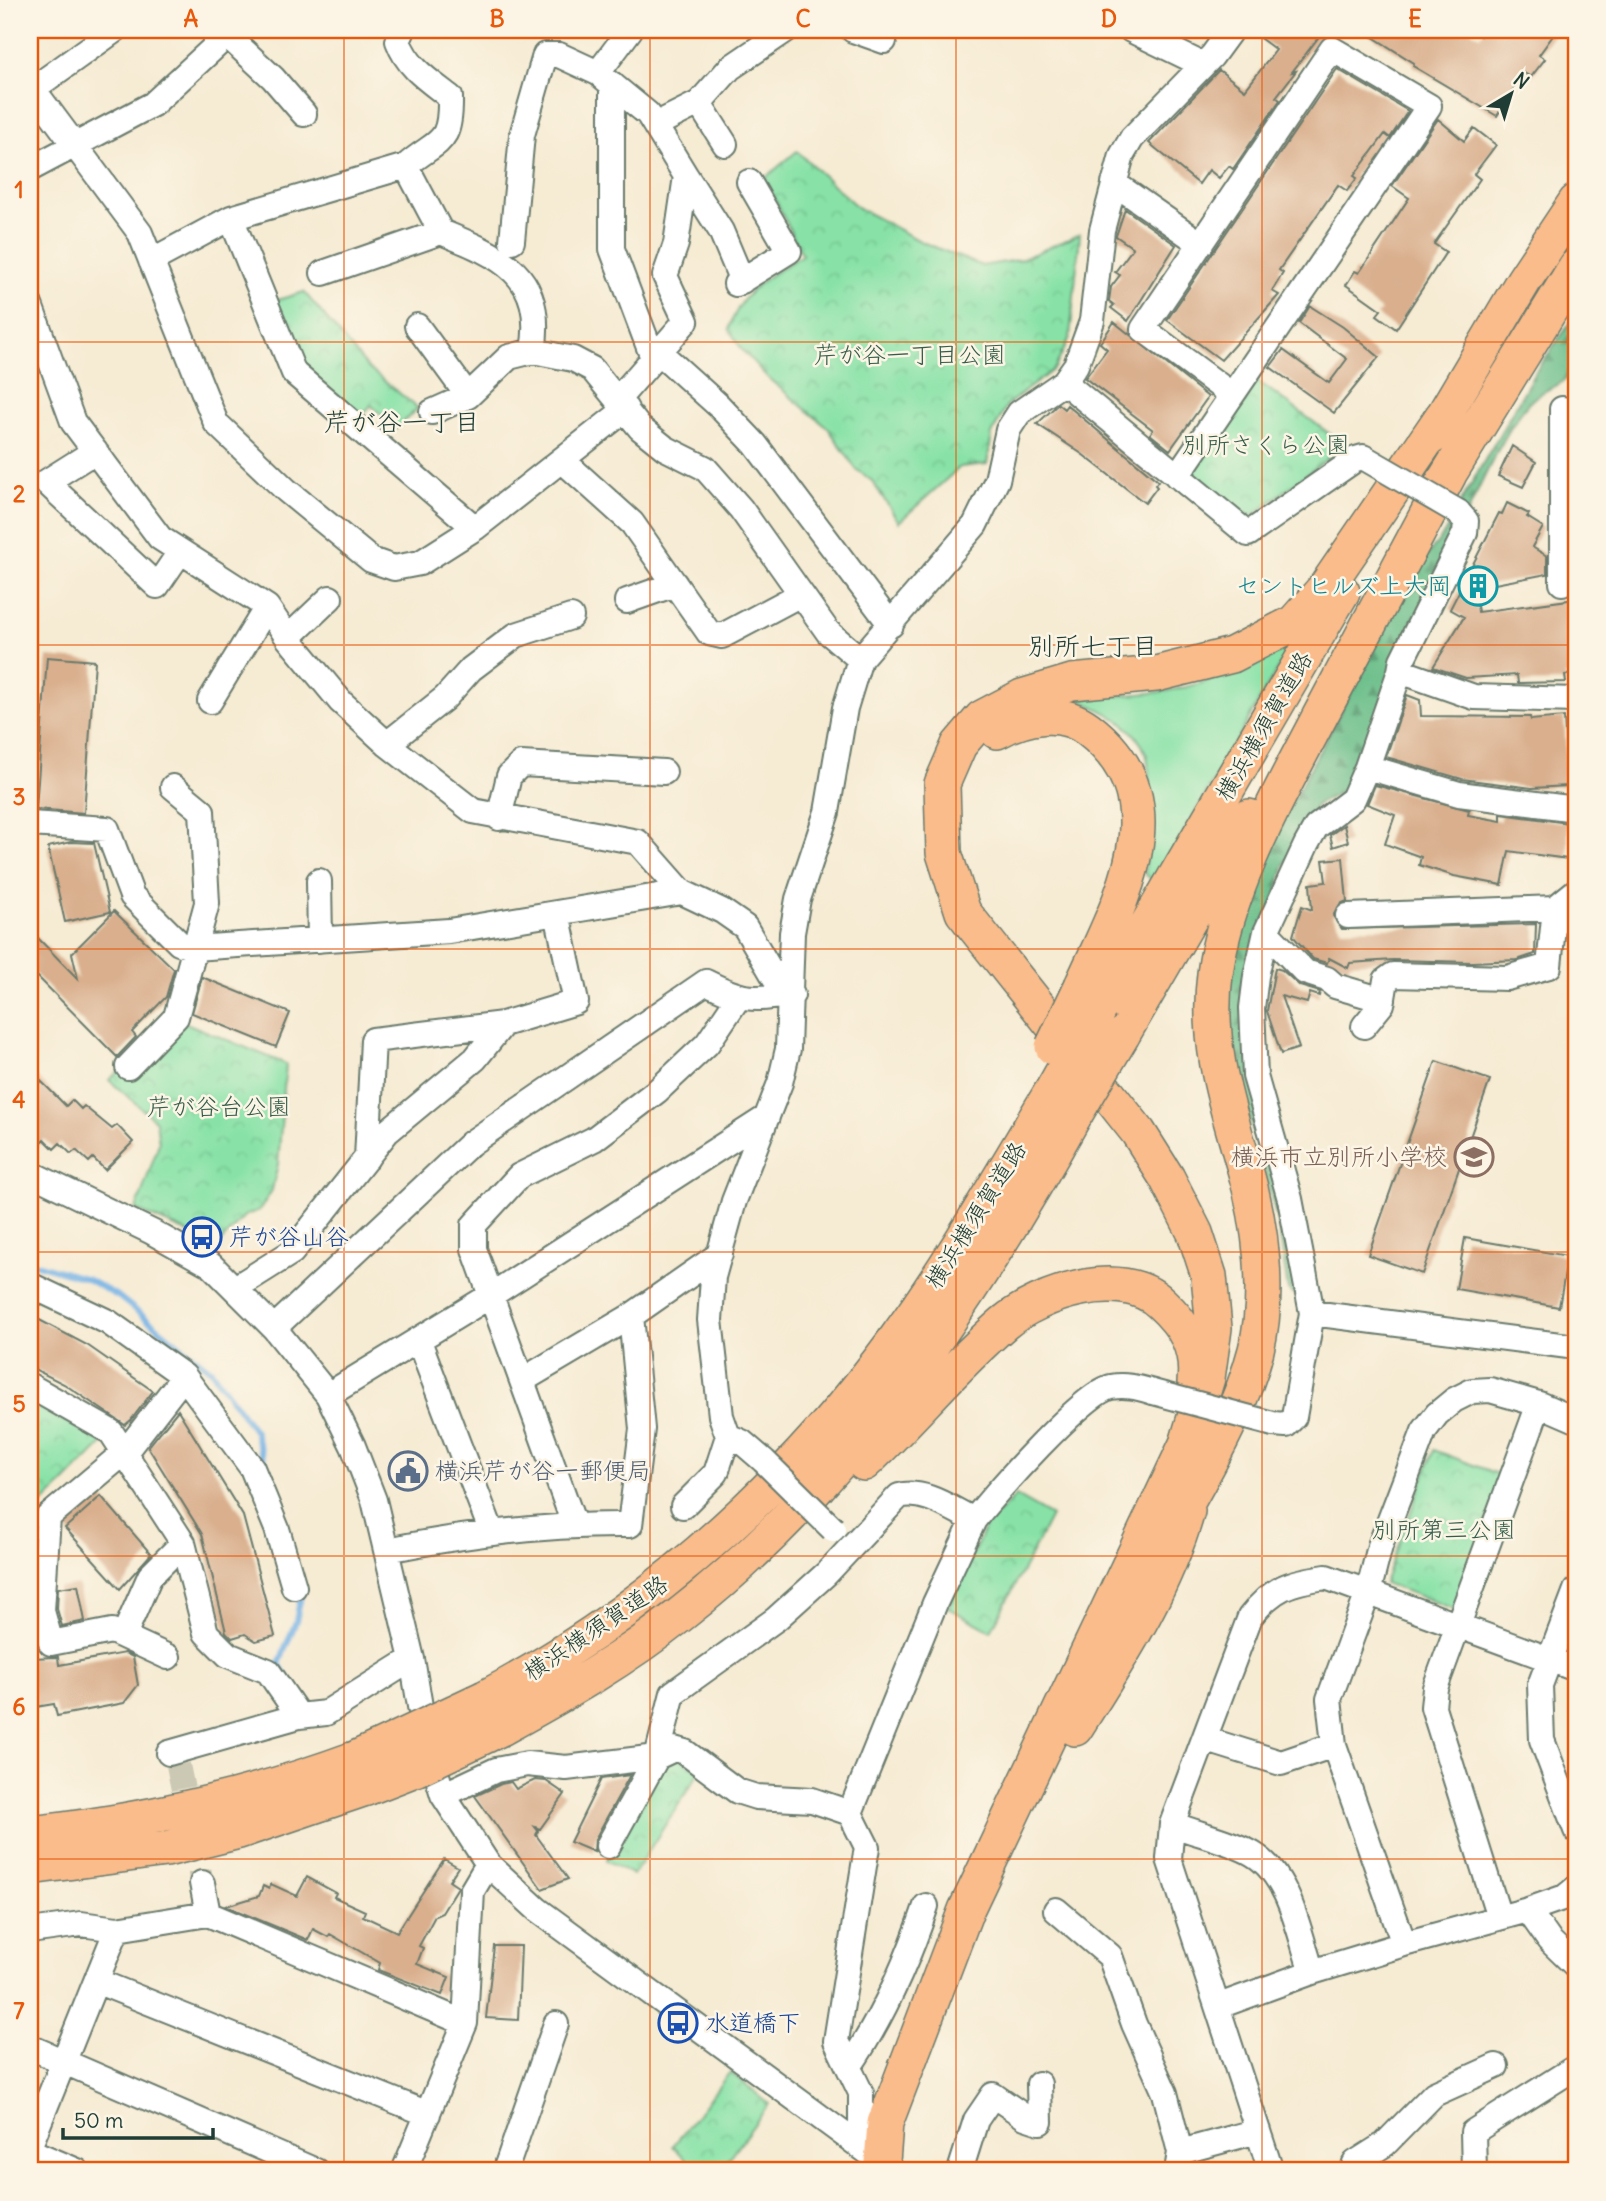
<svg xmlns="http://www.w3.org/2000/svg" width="1606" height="2201" viewBox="0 0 1606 2201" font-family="Delius,'Klee One',sans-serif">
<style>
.grass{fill:#88e2a7;stroke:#54906e;stroke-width:2}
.forest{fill:url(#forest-firs);stroke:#467e60;stroke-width:2}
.park{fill:url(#park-crowns);stroke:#54906e;stroke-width:2}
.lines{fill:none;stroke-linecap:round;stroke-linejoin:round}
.stream{stroke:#72b1e5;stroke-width:6}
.building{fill:#d9af8d}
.minor-tunnel{stroke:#cbc8b3;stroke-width:24;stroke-dasharray:24 12;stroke-linecap:butt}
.minor-casing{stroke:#6a7a6c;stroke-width:28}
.highway-casing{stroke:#6a7a6c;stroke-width:38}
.minor{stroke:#fff;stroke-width:24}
.highway{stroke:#fabc8b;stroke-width:35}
.minor-bridge-casing{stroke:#6a7a6c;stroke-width:28;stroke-linecap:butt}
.highway-bridge-casing{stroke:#6a7a6c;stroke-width:38;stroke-linecap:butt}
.minor-bridge{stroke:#fff;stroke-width:24}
.highway-bridge{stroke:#fabc8b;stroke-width:35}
.grid{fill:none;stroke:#e8590c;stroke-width:2;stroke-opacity:0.55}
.labels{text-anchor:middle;stroke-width:5;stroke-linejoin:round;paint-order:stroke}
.park-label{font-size:24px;fill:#345e4b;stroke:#fcf5e5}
.culture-label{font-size:24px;fill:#0d838f;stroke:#fcf5e5;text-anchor:end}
.street-label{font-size:24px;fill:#1f3d34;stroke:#fcf5e5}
.education-label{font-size:24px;fill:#785e54;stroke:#fcf5e5;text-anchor:end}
.transit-label{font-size:24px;fill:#164399;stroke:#fcf5e5;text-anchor:start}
.service-label{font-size:24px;fill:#4e5e75;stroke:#fcf5e5;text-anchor:start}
.neighbourhood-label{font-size:26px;fill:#1f3d34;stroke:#fcf5e5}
.neatline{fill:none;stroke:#e8590c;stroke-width:2.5}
.grid-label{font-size:23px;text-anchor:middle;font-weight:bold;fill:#e8590c}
</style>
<defs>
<pattern id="forest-firs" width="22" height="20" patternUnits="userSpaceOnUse" patternTransform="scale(1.75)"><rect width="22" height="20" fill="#6ec08c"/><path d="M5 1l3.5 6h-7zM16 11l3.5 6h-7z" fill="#5a9d73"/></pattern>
<pattern id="park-crowns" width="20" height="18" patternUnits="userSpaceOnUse" patternTransform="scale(1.75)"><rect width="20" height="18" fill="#88e2a7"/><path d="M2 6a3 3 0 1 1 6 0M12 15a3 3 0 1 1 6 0" fill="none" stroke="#75c390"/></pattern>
</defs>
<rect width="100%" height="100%" fill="#fcf5e5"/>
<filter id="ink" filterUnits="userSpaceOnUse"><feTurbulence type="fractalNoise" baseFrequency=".0143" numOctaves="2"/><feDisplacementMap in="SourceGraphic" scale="14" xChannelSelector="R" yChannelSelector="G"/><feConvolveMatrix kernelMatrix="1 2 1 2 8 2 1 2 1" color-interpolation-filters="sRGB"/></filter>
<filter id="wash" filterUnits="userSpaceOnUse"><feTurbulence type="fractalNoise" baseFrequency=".00686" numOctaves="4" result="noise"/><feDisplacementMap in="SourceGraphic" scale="28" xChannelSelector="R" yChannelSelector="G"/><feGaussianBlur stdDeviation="1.57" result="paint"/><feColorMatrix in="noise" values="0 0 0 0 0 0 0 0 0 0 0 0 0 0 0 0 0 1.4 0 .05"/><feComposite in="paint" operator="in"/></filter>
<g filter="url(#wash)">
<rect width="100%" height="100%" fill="#f6ebd3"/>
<path class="grass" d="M1290 647 1155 882 1145 874C1145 851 1153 769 1146 754 1135 723 1097 706 1069 697 1097 696 1124 696 1151 693 1199 689 1247 667 1290 647Z"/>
<path class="forest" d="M1576 315V368C1566 385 1551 386 1537 396 1514 411 1479 487 1467 514L1458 507 1534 374Z
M1452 523 1455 524 1348 788 1316 805 1285 864 1245 999 1301 1300 1288 1290 1278 1223 1222 1019 1243 913 1260 862 1417 569Z"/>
<path class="park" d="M797 151 858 208 922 242 982 266 1022 259 1080 234 1070 337 1055 368 1007 405 992 434 987 464 960 467 899 522 872 481 856 469 828 428 768 378 742 350 729 329C742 288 769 277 802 255L765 178Z
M304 292 368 368 418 408 396 429 371 405 360 419 301 369 274 301Z
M1255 379 1345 445 1248 519 1190 475Z
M176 1019 286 1064 278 1164 272 1190 260 1210 244 1216 214 1250 187 1232 136 1210 159 1143 156 1121 109 1080Z
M30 1402 104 1442 38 1509 30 1507Z
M1434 1450 1503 1476 1454 1609 1384 1583Z
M1016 1496 1051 1516 991 1631 948 1608 986 1525Z
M676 1756 700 1771 633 1875 606 1860 661 1761Z
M730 2072 769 2104 720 2171H697L673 2146Z"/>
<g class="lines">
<path class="stream" d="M30 1262 87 1279 119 1297 211 1370 255 1432 268 1476
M289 1681 279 1664 296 1621 302 1590"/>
</g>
<g id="blocks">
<path class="building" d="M1249 30H1324L1292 72 1296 71 1276 97 1280 100 1233 169 1229 166 1219 178 1209 170 1199 184 1149 143 1219 70 1245 90 1276 50Z
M1362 30H1470L1480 36 1485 30H1557L1539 55 1545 59 1531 77 1524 73 1497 116 1413 66 1414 63Z
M1337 69 1408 111 1390 138 1385 134 1354 176 1357 178 1347 191 1338 185 1279 270 1283 273 1272 291 1279 295 1221 360 1167 320Z
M1438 119 1464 141 1474 128 1496 145 1474 174 1480 179 1434 244 1446 252 1396 329 1377 315 1381 310 1346 285 1355 271 1359 273 1409 198 1392 186Z
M1125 209 1176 245 1128 321 1111 308 1114 305 1109 301 1111 287 1120 275 1115 272 1133 248 1116 236Z
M1310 306 1343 327 1379 357 1334 413 1270 367 1283 350 1329 383 1347 359 1299 323Z
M1114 322 1208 397 1170 450 1150 434 1153 430 1085 378 1107 349 1100 343Z
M1058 404 1064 409 1067 405 1158 481 1155 485 1157 487 1145 503 1082 454 1037 424Z
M1512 446 1536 462 1523 487 1498 476Z
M1507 503 1529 514 1527 517 1543 527 1532 547 1547 556V574L1474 588 1478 612 1576 599V674L1565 675 1566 682 1518 683 1517 675 1466 678 1433 667 1464 617 1450 609 1499 513 1502 514Z
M47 657 95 661 84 813 36 809Z
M1407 695 1420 700 1421 716 1530 717 1531 720 1564 717 1568 786 1532 788 1462 779 1386 757Z
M1375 785 1469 810 1468 815 1501 821V814L1568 823V859L1509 851 1502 885 1454 876 1419 865 1421 857 1385 844 1395 815 1367 804Z
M1344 825 1348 842 1333 847 1330 835Z
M71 842 94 843 110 912 65 922 48 847Z
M1343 858 1347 901 1340 904 1333 916 1342 929 1536 924 1535 954 1517 960 1472 962 1393 960 1350 963 1348 968 1329 958 1327 963 1313 959 1293 936 1297 922 1302 906 1312 910 1310 884 1326 882 1323 860Z
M114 911 174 969 166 997 132 1032 136 1037 117 1057 30 969V930L78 979 72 953Z
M1275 968 1282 970 1300 986 1320 992 1319 996 1310 993 1307 1003 1281 996 1299 1048 1281 1054 1267 1011Z
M202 977 290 1013 276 1047 192 1013Z
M1436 1061 1490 1080 1422 1274 1368 1255Z
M30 1070 66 1106 72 1100 81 1109 84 1106 112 1129 117 1125 133 1142 105 1170 93 1158 89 1162 76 1150 71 1154 60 1143 54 1149 44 1139 30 1153Z
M1465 1238 1568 1256 1559 1307 1456 1289Z
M30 1315 87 1345 153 1391 131 1420 125 1425 64 1384 30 1367Z
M178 1410 243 1516 275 1636 256 1641 245 1634 232 1638 226 1632 202 1534 148 1447Z
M101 1496 151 1554 120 1589 65 1528Z
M78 1585 85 1621 62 1626 57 1609 58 1588Z
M125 1653 133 1657 138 1685 124 1703 57 1716 54 1704 30 1708V1658L58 1657 59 1665Z
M630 1775 595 1839 594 1852 570 1842 601 1779Z
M535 1780 546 1781 565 1794 540 1829 535 1827 538 1831 536 1835 568 1879 542 1889 475 1796 501 1784 511 1782 516 1789Z
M444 1859 458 1867 449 1881 458 1887 442 1913 435 1916 419 1946 423 1948 417 1964 449 1977 442 1995 378 1970 380 1963 330 1934 328 1937 313 1929 308 1940 226 1906 259 1896 263 1886 269 1889 271 1884 297 1896 307 1877 336 1893 334 1897 365 1911 363 1916 397 1932Z
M494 1946H521L518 2020 486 2018Z"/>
</g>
</g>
<g filter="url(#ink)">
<use href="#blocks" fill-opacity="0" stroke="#6a7a6c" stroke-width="2"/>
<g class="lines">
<path class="minor-tunnel" d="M178 1765 202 1883"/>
<g class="minor-casing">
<path id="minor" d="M403 30 398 41C408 68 428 80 450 97 451 147 438 138 406 166
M853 30 884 41
M1131 30 1203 65
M229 37 273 78 304 114
M598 73 630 30
M612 84V249L653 358
M33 89 140 233 216 423 286 490 371 560 394 568 420 563 475 528 626 409
M30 91 115 30
M699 103 725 144
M655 125 699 103 730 68 786 30
M30 169 153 104 233 30
M686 176 721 231 742 281
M1114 183 1201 244
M231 218 294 373 475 528
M512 241 522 135 545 55H559L598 73 648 114 686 176 676 244 665 276 686 321 618 399
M151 261 231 218 406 166 441 232
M323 273 441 232C501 256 546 275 533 351
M736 284 789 251 749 182
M30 305 73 422 160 538 267 607 288 638 341 702 387 744 473 811 638 842 682 892 722 911 745 927 776 980 792 995
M417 326 468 396
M659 352 719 406 755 444 891 625
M1064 382 1248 534 1356 459
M432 412 468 396 509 357 533 351 573 359 592 369 640 428 665 448 705 468 741 509 828 632 860 659
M95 451 46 482 157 586 180 552
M562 460 632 523 709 633 722 636 801 594
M1177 476 1429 106 1332 49 1143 329 1232 395
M1562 583V409L1576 412
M627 601 675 584
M288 638 330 598
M1400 671 1402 660 1465 533 1466 521 1458 512
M210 701 267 607
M387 744 445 698 471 669 516 635 571 617
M1367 767 1459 794 1576 809
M499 818 509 776 521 764 664 772
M30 824 107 829 132 896 179 943 194 948 449 931 682 892
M319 881 320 940
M1348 916 1555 908 1576 891
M1266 932 1305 972 1327 979 1335 986 1383 1000
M1364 1026 1382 1004 1386 980 1393 975 1507 978 1549 966 1555 908
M128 1067 176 1017 207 903 202 811 173 787
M367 1158 373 1040 503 1024 576 1002 557 913
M30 1173 152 1232 211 1265 274 1328 328 1395 353 1446 374 1500 412 1659 425 1736 443 1795 488 1864 538 1910 891 2169
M30 1285 108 1322 184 1376 252 1468 277 1529 294 1587
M235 1288 292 1252 387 1132 475 1059 503 1024
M1312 1313 1576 1347
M274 1328 471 1143 706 982C744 1001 750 1000 792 995
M419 1341 492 1533
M523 1380 631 1316 720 1254
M30 1386 111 1432 183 1543 206 1633 228 1655 268 1671 299 1716 326 1713 412 1659
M328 1395 493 1294 767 1117
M1576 1420 1539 1404 1490 1390 1472 1391 1454 1400 1437 1414 1424 1431 1380 1546 1368 1593 1329 1699 1334 1745 1404 1944 1528 1910 1565 1897 1576 1888
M1273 1424 1286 1425 1294 1417 1312 1313 1290 1199 1255 1076 1252 1008 1256 976 1266 932 1306 845 1316 827 1353 799 1367 767 1400 671 1474 697 1576 700
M728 1436 742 1442 764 1461
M683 1506 716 1473 728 1436 721 1416 710 1320 713 1277 734 1201 780 1083 788 1049 792 933 798 899 827 812 845 708 860 659 975 525 997 480 1008 430 1019 413 1064 382 1076 365 1092 321 1102 230 1122 155 1132 138 1212 56 1231 30
M974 1520C993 1495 1084 1392 1111 1387 1126 1384 1139 1388 1153 1392
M574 1524 474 1249V1225L519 1176 594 1139 657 1091 707 1044 738 998
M387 1550C467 1534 548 1524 630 1525L642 1429 631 1316
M1576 1590 1540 1685 1542 1740 1576 1830
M124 1635 150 1576 183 1543
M168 1657 112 1631 51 1643 42 1611 48 1517 126 1451 184 1376
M1204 1739 1281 1763 1334 1745
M169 1753 299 1716
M443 1795 496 1770 527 1764 566 1768 657 1757 674 1749 685 1752 737 1791 756 1797 812 1800 850 1813
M1172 1824C1197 1834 1231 1841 1253 1854 1290 1876 1299 1934 1312 1972
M608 1846 657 1757 673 1693 776 1619 826 1574 899 1496C925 1489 951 1509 974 1520L935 1603 850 1813 867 1847 836 2041 861 2093V2146
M202 1883 208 1914
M1056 1910 1110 1956 1134 2024 1165 2093 1180 2152
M1528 1910 1549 1940 1576 1966
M1499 1917 1433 1707 1435 1688 1539 1404
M30 1931 81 1924 117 1929
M96 1981 428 2114
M1219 2006 1312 1972 1404 1944
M30 2047 316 2171
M849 2067C883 2017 907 1963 926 1906
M30 2145 117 1929 208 1914 465 2023
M30 2151 77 2171
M404 2171 465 2023 472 1891 488 1864
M505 2171 556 2024
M960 2171 976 2120 993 2095 1025 2117 1040 2122 1039 2084
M1177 2171 1180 2152 1258 2131
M1271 2171 1169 1859 1172 1824 1250 1617C1273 1587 1290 1582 1326 1577L1576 1669
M1352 2171 1355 2163 1385 2144 1434 2094 1496 2066
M1474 2171 1473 2132 1576 2067"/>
</g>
<g class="highway-casing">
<path id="highway" d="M1431 437 1524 280 1576 202
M1437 493 1576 267
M997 731C1025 716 1060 708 1088 729 1181 800 1120 901 1082 986
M1099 1008 1342 592
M1122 1035 1249 817
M864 1463C912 1418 954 1366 1004 1323 1040 1293 1122 1266 1161 1303 1185 1325 1199 1348 1195 1382
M1171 1531C1202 1474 1240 1413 1256 1350 1270 1294 1261 1224 1245 1169 1226 1103 1206 1044 1215 974 1226 887 1280 793 1320 716 1363 635 1406 555 1449 474
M485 1698C651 1610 785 1490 896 1339 953 1261 1001 1176 1051 1093
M501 1728C563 1694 625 1659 680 1615 850 1482 971 1301 1075 1114
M1075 1728C1119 1658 1164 1591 1187 1511
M30 1834C142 1822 249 1798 355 1759
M30 1867 166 1849 239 1831 366 1788
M882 2162 885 2123 966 1910 1187 1444 1207 1378 1214 1328 1209 1276 1195 1233 1167 1178 1138 1132 963 912 944 853 942 784 959 745 982 718 1022 697 1072 682 1156 674 1232 655 1294 623 1326 587 1443 416"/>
</g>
<use href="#minor" class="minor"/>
<use href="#highway" class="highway"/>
<g class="minor-bridge-casing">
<path id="minor-bridge" d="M1356 459 1363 457 1458 512
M1153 1392 1273 1424
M764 1461 833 1529"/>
</g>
<g class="highway-bridge-casing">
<path id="highway-bridge" d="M1053 1047 1082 986
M1051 1093 1099 1008
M1075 1114 1122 1035
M355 1759 485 1698
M366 1788 415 1769 501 1728"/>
</g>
<use href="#minor-bridge" class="minor-bridge"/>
<use href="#highway-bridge" class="highway-bridge"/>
</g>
</g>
<path class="grid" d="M344 30V2171M650 30V2171M956 30V2171M1262 30V2171M30 342H1576M30 645H1576M30 949H1576M30 1252H1576M30 1556H1576M30 1859H1576"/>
<defs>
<g id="building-ring" transform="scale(2.0125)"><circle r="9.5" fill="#fcf5e5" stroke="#0f9aa8" stroke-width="1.5"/><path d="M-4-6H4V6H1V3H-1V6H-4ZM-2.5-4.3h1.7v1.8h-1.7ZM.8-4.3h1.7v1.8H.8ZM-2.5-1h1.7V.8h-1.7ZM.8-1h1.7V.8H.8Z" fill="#0f9aa8"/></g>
<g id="school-ring" transform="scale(2.0125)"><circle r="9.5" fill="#fcf5e5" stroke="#8d6e63" stroke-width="1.5"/><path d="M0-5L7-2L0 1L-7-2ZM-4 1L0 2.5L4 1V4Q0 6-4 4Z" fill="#8d6e63"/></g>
<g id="bus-ring" transform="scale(2.0125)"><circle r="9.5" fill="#fcf5e5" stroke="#1a4fb4" stroke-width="1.5"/><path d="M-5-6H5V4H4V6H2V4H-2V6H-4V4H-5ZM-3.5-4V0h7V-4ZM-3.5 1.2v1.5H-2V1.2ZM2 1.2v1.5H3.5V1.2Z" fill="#1a4fb4"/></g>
<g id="civic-ring" transform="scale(2.0125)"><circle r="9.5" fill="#fcf5e5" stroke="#5c6f8a" stroke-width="1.5"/><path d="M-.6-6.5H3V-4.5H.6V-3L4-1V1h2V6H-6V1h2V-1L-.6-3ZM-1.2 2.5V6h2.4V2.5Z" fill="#5c6f8a"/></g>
</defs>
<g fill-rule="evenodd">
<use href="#building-ring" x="1478" y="586"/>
<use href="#school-ring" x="1474" y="1157"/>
<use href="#bus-ring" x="202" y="1237"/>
<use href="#civic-ring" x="408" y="1471"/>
<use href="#bus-ring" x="678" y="2023"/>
</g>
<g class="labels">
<g class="park-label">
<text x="910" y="363">芹が谷一丁目公園</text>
<text x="1266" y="453">別所さくら公園</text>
<text x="219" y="1115">芹が谷台公園</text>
<text x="1444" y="1538">別所第三公園</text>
</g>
<g class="culture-label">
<text x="1451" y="594">セントヒルズ上大岡</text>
</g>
<g class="street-label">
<text transform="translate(1264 726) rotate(-60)" y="8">横浜横須賀道路</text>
<text transform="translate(976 1215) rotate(-58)" y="8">横浜横須賀道路</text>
<text transform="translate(596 1628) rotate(-34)" y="8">横浜横須賀道路</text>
</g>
<g class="education-label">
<text x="1447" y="1165">横浜市立別所小学校</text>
</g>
<g class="transit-label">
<text x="229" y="1245">芹が谷山谷</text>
<text x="705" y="2031">水道橋下</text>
</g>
<g class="service-label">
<text x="435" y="1479">横浜芹が谷一郵便局</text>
</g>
<g class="neighbourhood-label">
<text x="402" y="431">芹が谷一丁目</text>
<text x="1093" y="655">別所七丁目</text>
</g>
</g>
<rect width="1606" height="2201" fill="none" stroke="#fcf5e5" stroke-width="77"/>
<g transform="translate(1511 94) rotate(38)" stroke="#fcf5e5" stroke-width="5" paint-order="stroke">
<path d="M0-5L12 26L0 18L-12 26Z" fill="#1f3d34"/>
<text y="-10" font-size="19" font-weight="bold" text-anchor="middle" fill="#1f3d34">N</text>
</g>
<path d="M63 2128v10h150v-10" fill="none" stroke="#1f3d34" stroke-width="3.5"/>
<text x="74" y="2128" font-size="21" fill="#1f3d34" stroke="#fcf5e5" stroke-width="5" paint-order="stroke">50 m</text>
<rect x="38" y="38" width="1530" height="2124" class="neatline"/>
<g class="grid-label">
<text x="191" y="27">A</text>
<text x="497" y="27">B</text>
<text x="803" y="27">C</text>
<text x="1109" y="27">D</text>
<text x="1415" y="27">E</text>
<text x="19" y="198">1</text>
<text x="19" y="502">2</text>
<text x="19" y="805">3</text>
<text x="19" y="1108">4</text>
<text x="19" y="1412">5</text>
<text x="19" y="1715">6</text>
<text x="19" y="2019">7</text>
</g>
</svg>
